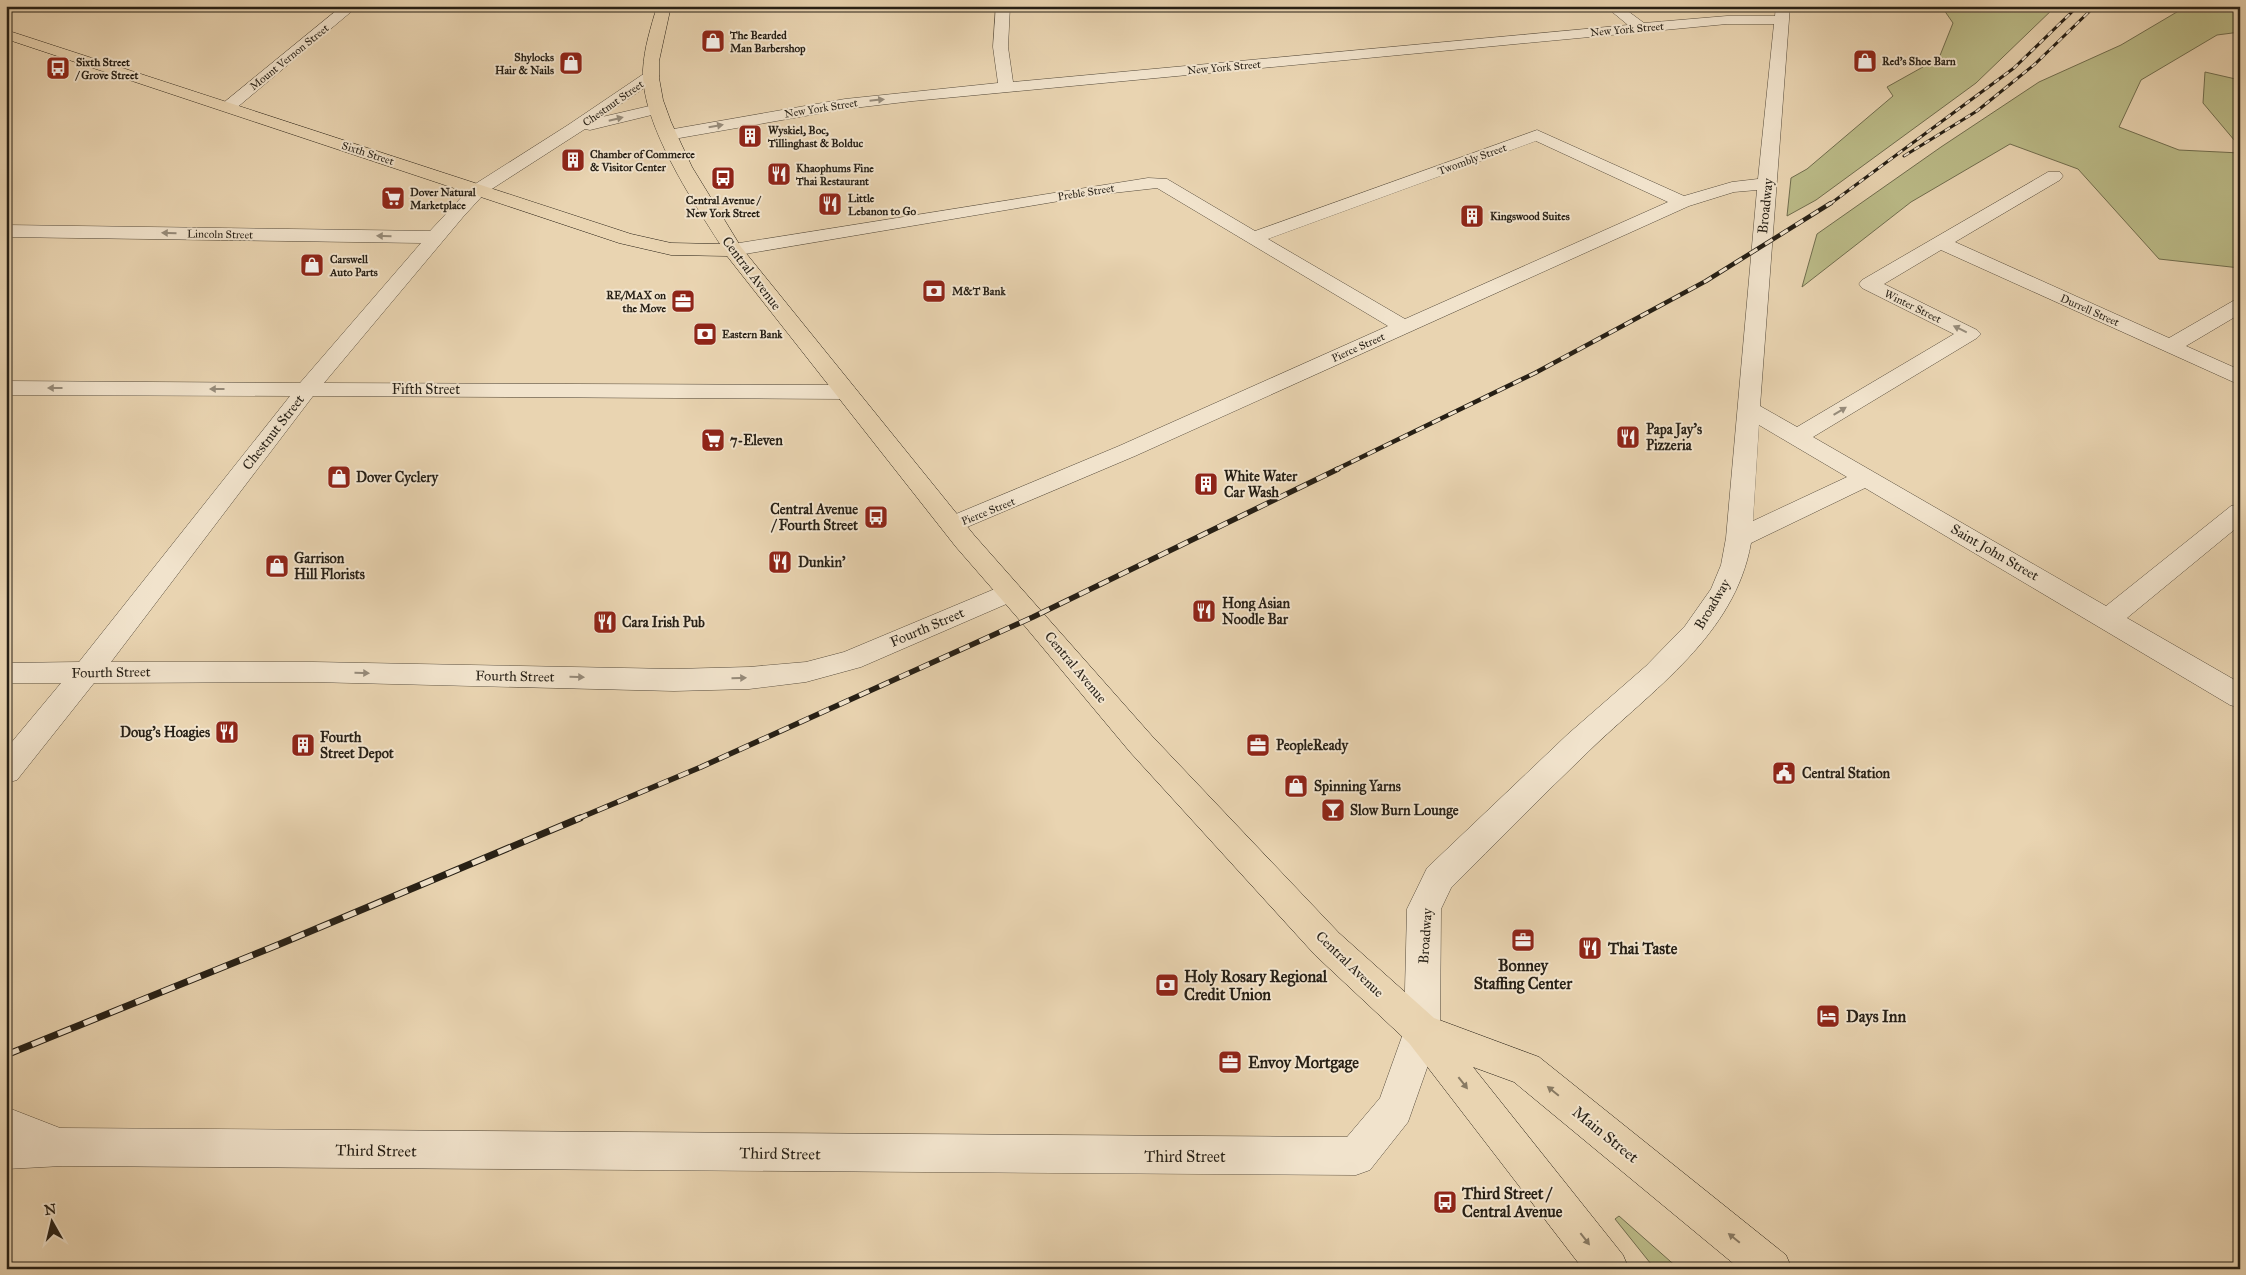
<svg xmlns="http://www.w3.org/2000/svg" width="2246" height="1275" viewBox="0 0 2246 1275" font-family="'IM FELL Great Primer',serif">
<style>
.green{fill:#bb8;stroke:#706d4e}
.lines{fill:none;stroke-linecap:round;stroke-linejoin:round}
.minor-casing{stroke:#574c3c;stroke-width:1}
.major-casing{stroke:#261f15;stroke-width:1}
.minor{fill:#f1e3cc;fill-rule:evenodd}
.major{fill:#e9d4b1;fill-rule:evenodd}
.rail-far3-casing{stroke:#261f15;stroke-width:3}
.rail-far2-casing{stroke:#261f15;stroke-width:4.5}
.rail-far1-casing{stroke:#261f15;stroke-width:5.5}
.rail-casing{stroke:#261f15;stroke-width:7}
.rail-far3{stroke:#f1e3cc;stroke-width:2;stroke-dasharray:6;stroke-linecap:butt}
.rail-far2{stroke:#f1e3cc;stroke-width:3;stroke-dasharray:9;stroke-linecap:butt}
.rail-far1{stroke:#f1e3cc;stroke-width:4;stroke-dasharray:11;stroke-linecap:butt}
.rail{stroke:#f1e3cc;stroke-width:5;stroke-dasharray:14;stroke-linecap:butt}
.oneway{fill:#968b7a}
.oneway2{fill:#887a63}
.labels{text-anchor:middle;stroke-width:4;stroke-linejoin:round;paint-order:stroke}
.far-street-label{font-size:11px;fill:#261f15;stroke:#f1e3cc}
.far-poi-label{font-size:11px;font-weight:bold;fill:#261f15;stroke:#f1e3cc;text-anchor:start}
.street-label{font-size:14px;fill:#261f15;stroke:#f1e3cc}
.poi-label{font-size:14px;font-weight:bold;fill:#261f15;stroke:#f1e3cc;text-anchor:start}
.near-poi-label{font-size:16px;font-weight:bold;fill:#261f15;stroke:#f1e3cc;text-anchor:start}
.near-street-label{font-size:16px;fill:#261f15;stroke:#f1e3cc}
</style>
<rect width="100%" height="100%" fill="#e9d4b1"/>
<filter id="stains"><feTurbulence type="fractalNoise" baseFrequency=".004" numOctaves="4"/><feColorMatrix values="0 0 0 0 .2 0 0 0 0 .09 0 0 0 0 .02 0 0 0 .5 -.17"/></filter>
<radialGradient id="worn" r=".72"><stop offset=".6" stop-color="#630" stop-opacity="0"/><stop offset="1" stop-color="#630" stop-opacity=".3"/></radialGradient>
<path class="green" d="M1948 6H2056L1976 83 1816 200 1787 216 1791 178 1807 169 1893 96 1887 87 1939 58 1953 23 1944 10Z
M2187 6H2240V32L2217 35 2141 80 2119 127 2179 150 2240 153V268L2159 259 2078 169 2010 144 1911 202 1802 287 1817 234 1941 147 2039 82 2121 45Z
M2205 72 2240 80V147L2203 103Z
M1619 1216 1679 1269H1655L1615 1219Z"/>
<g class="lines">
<g class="minor-casing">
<path id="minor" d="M342 6H358L234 110H222L220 107 222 104Z
M996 6H1010L1008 47 1013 82 1628 25 1605 6H1621L1644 23 1727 16H1775L1776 6H1790L1760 406 1797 427 1954 334 1862 288 1859 284 1862 280 2048 172H2060L2063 176 2060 180 1955 242 2169 338 2233 301 2240 299V314L2186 346 2240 370V385L1941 250 1884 284 1977 330 1981 334 1977 338 1813 437 2106 606 2231 506 2240 504V525L2127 618 2240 683V708L2230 705 1865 488 1751 543C1735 635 1652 690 1589 751 1542 796 1497 842 1451 888L1441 909 1440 1031 1408 1122 1370 1170 1356 1175 62 1166 6 1169V1107L60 1128 1347 1137 1380 1098 1404 1031 1407 909 1427 868 1568 734 1646 666 1685 626 1711 589 1721 565 1726 538 1757 190 1734 192 1689 206 1135 456 953 533 944 531 940 525 944 519 1119 446 1388 326 1157 188 1095 195 733 256 726 254 723 250 726 246 733 244 1148 178 1167 179 1255 231 1537 130 1684 196 1732 182 1758 179 1774 24H1727L913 101 845 109 668 140 662 139 660 135 662 131 668 130 845 99 998 83 993 47ZM1536 141 1668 202 1405 319 1268 239ZM1759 425 1847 477 1753 521Z
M651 71 657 73 659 76 657 79 602 117 658 104 664 106 666 109 664 112 590 130 585 129 484 194 463 217 324 383 846 385 854 387 857 392 854 397 846 399 313 396 111 662H313L674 669 749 667 806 662 844 652 1009 583 1018 585 1022 592 1018 599 861 667 806 682 749 689 674 691 313 682 94 683 17 780 6 783V749L61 683H6V663L79 662 290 396 6 395V381L300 383 421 243 6 237V225L430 231 472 186 568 125 645 73Z"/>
</g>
<g class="major-casing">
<path id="major" d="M657 6H671L659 61V78L663 100 671 122 692 167 741 247 974 535 1152 736 1339 933 1434 1018 1539 1057 1786 1255 1792 1269H1740L1514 1082 1473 1067 1623 1255 1629 1269H1583L1409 1043 1315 955 1130 752 1023 624 956 547 727 256 671 255 619 243 6 39V30L631 234 671 243 720 244C692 200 641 123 643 70 644 48 651 27 657 6Z"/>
</g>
<use href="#minor" class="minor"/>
<use href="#major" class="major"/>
<g class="rail-far3-casing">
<path id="rail-far3" d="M1904 156 1977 111 2035 64 2095 6
M1830 204 2014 68 2078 6"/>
</g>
<g class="rail-far2-casing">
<path id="rail-far2" d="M1335 470 1535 373 1706 281 1831 203"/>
</g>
<g class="rail-far1-casing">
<path id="rail-far1" d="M577 819 701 767 1033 617 1338 469"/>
</g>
<g class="rail-casing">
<path id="rail" d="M6 1055 280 944 580 818"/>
</g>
<use href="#rail-far3" class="rail-far3"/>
<use href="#rail-far2" class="rail-far2"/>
<use href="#rail-far1" class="rail-far1"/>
<use href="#rail" class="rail"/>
</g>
<defs><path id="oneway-solid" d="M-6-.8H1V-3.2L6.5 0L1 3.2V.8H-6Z" transform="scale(1.25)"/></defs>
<g class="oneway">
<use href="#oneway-solid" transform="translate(877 100) rotate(-6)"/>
<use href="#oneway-solid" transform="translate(616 119) rotate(-14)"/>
<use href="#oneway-solid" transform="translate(716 126) rotate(-10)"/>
<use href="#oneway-solid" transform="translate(169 233) rotate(-179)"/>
<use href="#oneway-solid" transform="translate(384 236) rotate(-179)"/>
<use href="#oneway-solid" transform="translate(1960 329) rotate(-154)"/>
<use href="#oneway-solid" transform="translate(55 388) rotate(-180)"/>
<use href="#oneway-solid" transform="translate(217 389) rotate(-180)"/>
<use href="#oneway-solid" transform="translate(1840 411) rotate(-31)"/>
<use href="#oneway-solid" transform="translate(362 673) rotate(1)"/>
<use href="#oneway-solid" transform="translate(577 677) rotate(1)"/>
<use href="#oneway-solid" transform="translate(739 678) rotate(-2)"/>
</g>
<g class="oneway2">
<use href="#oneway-solid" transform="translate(1463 1083) rotate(52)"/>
<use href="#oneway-solid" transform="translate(1553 1091) rotate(-141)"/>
<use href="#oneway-solid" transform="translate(1734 1238) rotate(-141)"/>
<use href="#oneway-solid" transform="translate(1585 1239) rotate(52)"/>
</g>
<defs>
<g id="shop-square" transform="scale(1.25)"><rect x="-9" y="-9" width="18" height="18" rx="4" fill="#8f2418" stroke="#f1e3cc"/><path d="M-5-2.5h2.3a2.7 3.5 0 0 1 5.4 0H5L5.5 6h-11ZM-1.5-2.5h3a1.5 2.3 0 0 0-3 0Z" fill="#fff"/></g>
<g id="bus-square" transform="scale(1.25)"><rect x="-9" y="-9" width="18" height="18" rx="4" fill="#8f2418" stroke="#f1e3cc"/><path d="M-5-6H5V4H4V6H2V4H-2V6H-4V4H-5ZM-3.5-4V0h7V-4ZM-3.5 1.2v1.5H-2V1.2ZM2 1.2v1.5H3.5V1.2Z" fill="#fff"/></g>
<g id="building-square" transform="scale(1.25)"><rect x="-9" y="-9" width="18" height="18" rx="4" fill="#8f2418" stroke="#f1e3cc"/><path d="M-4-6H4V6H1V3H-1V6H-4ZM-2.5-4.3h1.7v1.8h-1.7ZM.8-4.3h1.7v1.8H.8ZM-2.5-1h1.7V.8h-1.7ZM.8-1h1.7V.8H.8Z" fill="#fff"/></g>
<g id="restaurant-square" transform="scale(1.25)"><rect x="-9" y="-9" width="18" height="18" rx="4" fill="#8f2418" stroke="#f1e3cc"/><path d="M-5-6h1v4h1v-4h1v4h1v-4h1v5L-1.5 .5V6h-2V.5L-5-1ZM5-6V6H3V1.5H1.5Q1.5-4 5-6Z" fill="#fff"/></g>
<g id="supermarket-square" transform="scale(1.25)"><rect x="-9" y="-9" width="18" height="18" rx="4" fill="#8f2418" stroke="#f1e3cc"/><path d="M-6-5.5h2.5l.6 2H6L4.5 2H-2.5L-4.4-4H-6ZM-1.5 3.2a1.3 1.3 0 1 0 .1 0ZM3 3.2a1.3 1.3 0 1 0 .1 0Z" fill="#fff"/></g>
<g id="bank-square" transform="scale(1.25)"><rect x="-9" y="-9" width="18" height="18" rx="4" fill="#8f2418" stroke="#f1e3cc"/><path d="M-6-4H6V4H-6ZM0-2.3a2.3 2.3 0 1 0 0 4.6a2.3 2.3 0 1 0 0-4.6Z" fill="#fff"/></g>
<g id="office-square" transform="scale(1.25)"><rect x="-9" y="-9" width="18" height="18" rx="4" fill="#8f2418" stroke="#f1e3cc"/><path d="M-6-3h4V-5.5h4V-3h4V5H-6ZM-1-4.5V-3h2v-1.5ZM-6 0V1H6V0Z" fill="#fff"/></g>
<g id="civic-square" transform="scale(1.25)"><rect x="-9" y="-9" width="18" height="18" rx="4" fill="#8f2418" stroke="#f1e3cc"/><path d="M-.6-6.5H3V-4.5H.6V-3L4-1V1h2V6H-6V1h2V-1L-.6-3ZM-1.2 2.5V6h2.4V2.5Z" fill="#fff"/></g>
<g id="bar-square" transform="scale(1.25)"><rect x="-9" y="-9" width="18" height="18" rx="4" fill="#8f2418" stroke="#f1e3cc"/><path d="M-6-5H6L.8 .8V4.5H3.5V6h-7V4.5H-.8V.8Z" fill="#fff"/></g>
<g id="hotel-square" transform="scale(1.25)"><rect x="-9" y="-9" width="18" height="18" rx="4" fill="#8f2418" stroke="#f1e3cc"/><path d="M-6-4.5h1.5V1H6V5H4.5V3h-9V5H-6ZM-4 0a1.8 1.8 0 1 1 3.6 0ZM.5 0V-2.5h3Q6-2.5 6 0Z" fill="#fff"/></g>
</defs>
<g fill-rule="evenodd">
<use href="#shop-square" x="713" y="41"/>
<use href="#shop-square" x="1865" y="61"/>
<use href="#shop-square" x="571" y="63"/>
<use href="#bus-square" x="58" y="68"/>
<use href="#building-square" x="750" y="136"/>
<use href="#building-square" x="573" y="160"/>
<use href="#restaurant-square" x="779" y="174"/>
<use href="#bus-square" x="723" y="178"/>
<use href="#supermarket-square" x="393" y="198"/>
<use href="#restaurant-square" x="830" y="204"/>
<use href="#building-square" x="1472" y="216"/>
<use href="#shop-square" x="312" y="265"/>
<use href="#bank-square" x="934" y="291"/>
<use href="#office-square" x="683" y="301"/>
<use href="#bank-square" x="705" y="334"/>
<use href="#restaurant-square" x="1628" y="437"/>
<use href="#supermarket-square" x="713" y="440"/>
<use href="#shop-square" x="339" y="477"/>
<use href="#building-square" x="1206" y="484"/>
<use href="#bus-square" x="876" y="517"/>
<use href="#restaurant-square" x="780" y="562"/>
<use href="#shop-square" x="277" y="566"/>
<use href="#restaurant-square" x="1204" y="611"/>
<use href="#restaurant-square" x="605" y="622"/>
<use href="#restaurant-square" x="227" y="732"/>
<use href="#building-square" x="303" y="745"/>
<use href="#office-square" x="1258" y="745"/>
<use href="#civic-square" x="1784" y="773"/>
<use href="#shop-square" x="1296" y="786"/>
<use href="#bar-square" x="1333" y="810"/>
<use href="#office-square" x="1523" y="940"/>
<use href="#restaurant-square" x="1590" y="948"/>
<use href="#bank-square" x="1167" y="985"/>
<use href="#hotel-square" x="1828" y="1016"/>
<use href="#office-square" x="1230" y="1062"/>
<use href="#bus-square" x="1445" y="1202"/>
</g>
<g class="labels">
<g class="far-street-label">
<text transform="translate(1627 29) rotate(-5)" y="4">New York Street</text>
<text transform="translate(289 57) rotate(-39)" y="4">Mount Vernon Street</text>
<text transform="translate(1224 67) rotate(-5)" y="4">New York Street</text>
<text transform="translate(613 103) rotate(-35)" y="4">Chestnut Street</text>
<text transform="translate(821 108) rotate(-9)" y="4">New York Street</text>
<text transform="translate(368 153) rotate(18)" y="4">Sixth Street</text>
<text transform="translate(1472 159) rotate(-20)" y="4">Twombly Street</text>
<text transform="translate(1086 192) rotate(-9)" y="4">Preble Street</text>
<text transform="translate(220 234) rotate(1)" y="4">Lincoln Street</text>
<text transform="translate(1913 306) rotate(26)" y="4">Winter Street</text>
<text transform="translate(2090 310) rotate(24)" y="4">Durrell Street</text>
<text transform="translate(1358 347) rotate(-24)" y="4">Pierce Street</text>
<text transform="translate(988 511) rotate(-22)" y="4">Pierce Street</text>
</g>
<g class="far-poi-label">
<text x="730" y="39">The Bearded<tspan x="730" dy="13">Man Barbershop</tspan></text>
<text x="554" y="61" text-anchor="end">Shylocks<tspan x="554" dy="13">Hair &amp; Nails</tspan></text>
<text x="1882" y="65">Red's Shoe Barn</text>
<text x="76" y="66">Sixth Street<tspan x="76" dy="13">/ Grove Street</tspan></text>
<text x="768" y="134">Wyskiel, Boc,<tspan x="768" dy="13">Tillinghast &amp; Bolduc</tspan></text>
<text x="590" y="158">Chamber of Commerce<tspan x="590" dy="13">&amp; Visitor Center</tspan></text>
<text x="796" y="172">Khaophums Fine<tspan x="796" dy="13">Thai Restaurant</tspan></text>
<text x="410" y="196">Dover Natural<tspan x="410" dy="13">Marketplace</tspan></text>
<text x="848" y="202">Little<tspan x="848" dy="13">Lebanon to Go</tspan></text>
<text x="723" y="204" text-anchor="middle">Central Avenue /<tspan x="723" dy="13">New York Street</tspan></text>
<text x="1490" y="220">Kingswood Suites</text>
<text x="330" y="263">Carswell<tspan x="330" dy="13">Auto Parts</tspan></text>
<text x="952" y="295">M&amp;T Bank</text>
<text x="666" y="299" text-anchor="end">RE/MAX on<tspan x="666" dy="13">the Move</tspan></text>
<text x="722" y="338">Eastern Bank</text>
</g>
<g class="street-label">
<text transform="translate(1765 206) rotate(-84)" y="5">Broadway</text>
<text transform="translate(752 273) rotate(53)" y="5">Central Avenue</text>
<text x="426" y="394">Fifth Street</text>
<text transform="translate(273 432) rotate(-52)" y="5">Chestnut Street</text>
<text transform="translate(1995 552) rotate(30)" y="5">Saint John Street</text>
<text transform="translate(1712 604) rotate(-59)" y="5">Broadway</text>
<text transform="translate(927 627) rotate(-23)" y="5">Fourth Street</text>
<text transform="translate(1076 667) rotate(50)" y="5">Central Avenue</text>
<text transform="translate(111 672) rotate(-1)" y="5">Fourth Street</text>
<text transform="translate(515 676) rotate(1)" y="5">Fourth Street</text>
<text transform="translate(1425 936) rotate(-86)" y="5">Broadway</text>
<text transform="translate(1350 964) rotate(44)" y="5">Central Avenue</text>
</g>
<g class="poi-label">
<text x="1646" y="434">Papa Jay's<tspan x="1646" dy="16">Pizzeria</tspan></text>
<text x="730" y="445">7-Eleven</text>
<text x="1224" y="481">White Water<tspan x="1224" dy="16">Car Wash</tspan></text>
<text x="356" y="482">Dover Cyclery</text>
<text x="858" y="514" text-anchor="end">Central Avenue<tspan x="858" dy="16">/ Fourth Street</tspan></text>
<text x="294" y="563">Garrison<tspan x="294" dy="16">Hill Florists</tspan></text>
<text x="798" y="567">Dunkin'</text>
<text x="1222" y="608">Hong Asian<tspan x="1222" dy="16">Noodle Bar</tspan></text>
<text x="622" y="627">Cara Irish Pub</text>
<text x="210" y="737" text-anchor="end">Doug's Hoagies</text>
<text x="320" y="742">Fourth<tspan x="320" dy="16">Street Depot</tspan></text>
<text x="1276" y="750">PeopleReady</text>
<text x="1802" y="778">Central Station</text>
<text x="1314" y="791">Spinning Yarns</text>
<text x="1350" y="815">Slow Burn Lounge</text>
</g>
<g class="near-poi-label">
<text x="1608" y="954">Thai Taste</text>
<text x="1523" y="971" text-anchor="middle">Bonney<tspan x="1523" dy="18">Staffing Center</tspan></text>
<text x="1184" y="982">Holy Rosary Regional<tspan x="1184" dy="18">Credit Union</tspan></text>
<text x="1846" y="1022">Days Inn</text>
<text x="1248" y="1068">Envoy Mortgage</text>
<text x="1462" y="1199">Third Street /<tspan x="1462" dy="18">Central Avenue</tspan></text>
</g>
<g class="near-street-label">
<text transform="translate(1606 1134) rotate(39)" y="6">Main Street</text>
<text transform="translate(376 1150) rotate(1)" y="6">Third Street</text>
<text transform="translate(780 1153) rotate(1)" y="6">Third Street</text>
<text x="1185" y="1162">Third Street</text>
</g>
</g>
<rect width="2246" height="1275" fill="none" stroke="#e9d4b1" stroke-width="25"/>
<rect x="8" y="8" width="2231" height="1260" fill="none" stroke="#261f15" stroke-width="2.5"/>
<rect x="12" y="12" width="2221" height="1250" fill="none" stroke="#261f15"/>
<g transform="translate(52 1222) rotate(352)" stroke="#f1e3cc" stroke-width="4" paint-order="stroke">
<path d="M0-4L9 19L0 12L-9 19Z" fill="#261f15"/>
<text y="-8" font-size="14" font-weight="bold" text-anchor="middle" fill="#261f15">N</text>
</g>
<rect width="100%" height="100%" filter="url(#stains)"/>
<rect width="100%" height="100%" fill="url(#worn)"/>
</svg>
